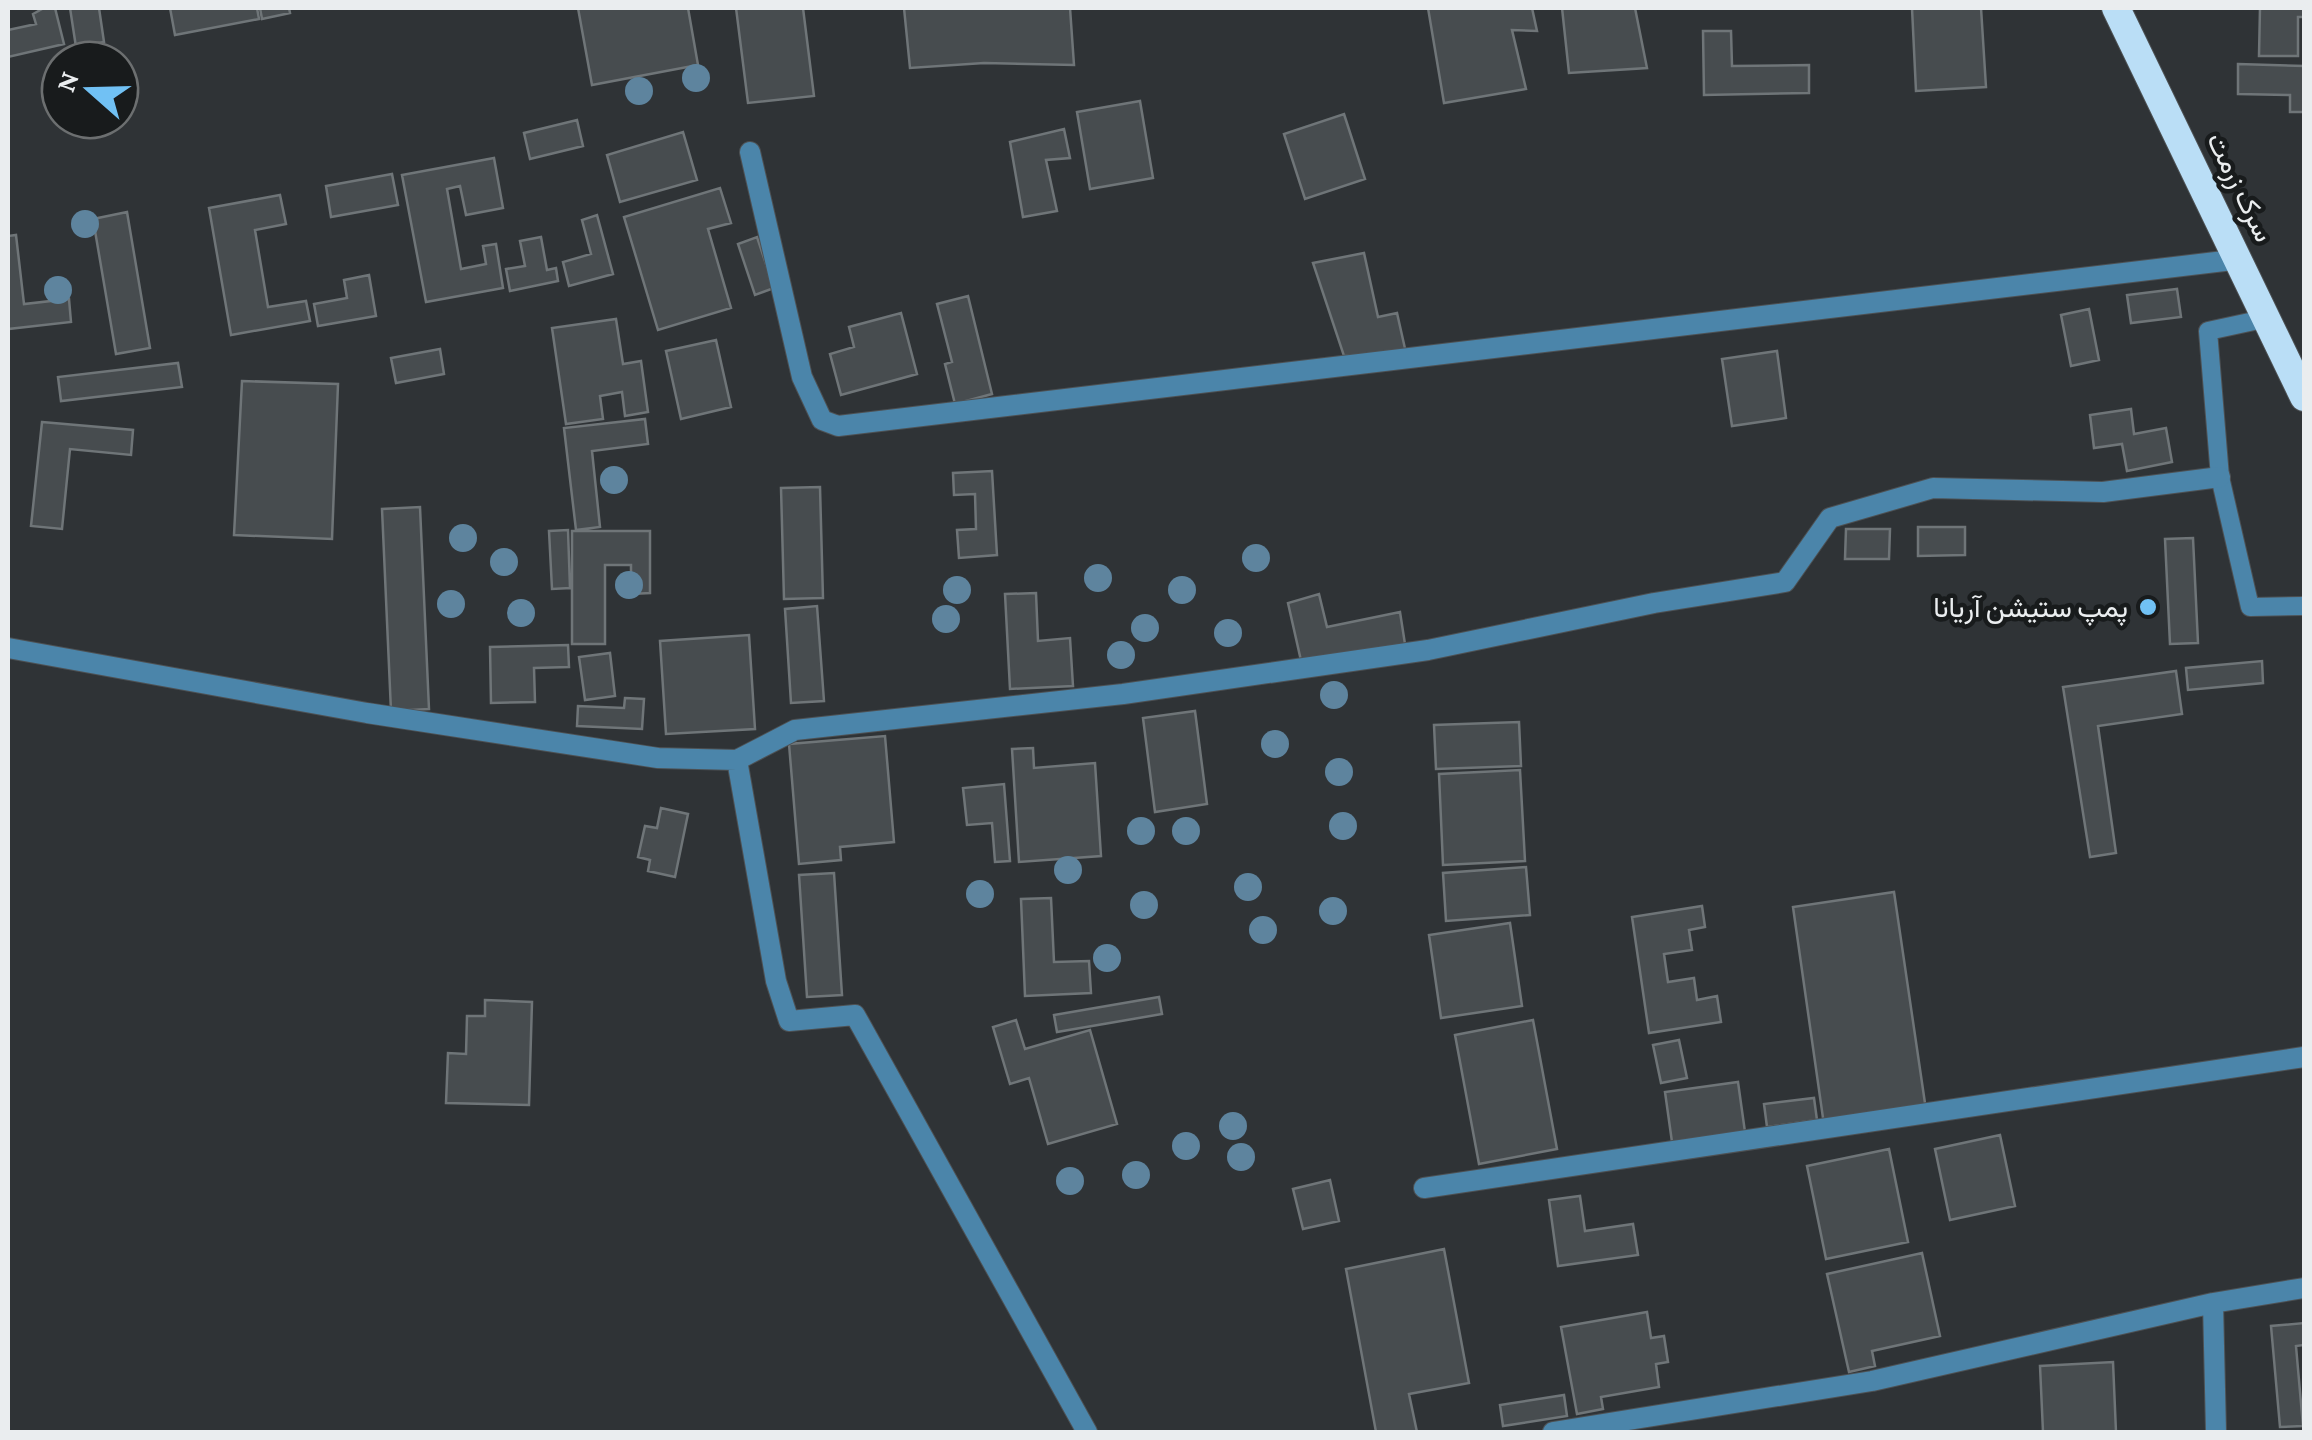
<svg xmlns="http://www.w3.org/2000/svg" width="2312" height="1440" viewBox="0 0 2312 1440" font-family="'Crimson Pro',Vazirmatn,serif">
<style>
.building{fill:#474c4f;stroke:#6f7578;stroke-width:2.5}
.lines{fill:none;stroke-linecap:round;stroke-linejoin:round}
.service-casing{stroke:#4d5154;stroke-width:20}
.minor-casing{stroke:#4d5154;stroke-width:22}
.trunk-casing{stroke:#4d5154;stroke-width:30}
.service{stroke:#4b85aa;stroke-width:18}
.minor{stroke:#4b85aa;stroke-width:20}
.trunk{stroke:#badef6;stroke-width:28}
.tree{fill:#5e849e}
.poi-dot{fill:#71c1f4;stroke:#181b1c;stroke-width:4}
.labels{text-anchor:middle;stroke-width:9;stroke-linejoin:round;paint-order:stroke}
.street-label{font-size:28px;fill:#eaedef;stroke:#181b1c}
.poi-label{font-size:28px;fill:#eaedef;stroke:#181b1c;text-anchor:end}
</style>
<rect width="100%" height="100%" fill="#2f3336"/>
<path class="building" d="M44 8H55L64 44 8 57V30L36 24 33 14Z
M70 8H99L104 42 76 47Z
M170 8H257L259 19 175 35Z
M260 8H289L290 13 262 19Z
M578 8H688L698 65 592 85Z
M736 8H803L814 96 748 103Z
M904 8H1070L1074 65 984 63 910 68Z
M1428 8H1532L1537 31 1512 30 1526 89 1444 103Z
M1562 8H1635L1647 68 1569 73Z
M1912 8H1981L1986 87 1916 91Z
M2260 8H2304V17H2298V56H2259Z
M1703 31H1731L1732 66 1809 65V93L1704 95Z
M2238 64 2304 66V112H2290V95L2238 94Z
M1140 101 1153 178 1090 189 1077 112Z
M1344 114 1365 179 1305 199 1284 134Z
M577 120 583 146 530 159 524 133Z
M1064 129 1070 158 1046 160 1057 211 1023 217 1010 142Z
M683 132 697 180 620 202 607 155Z
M494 158 503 208 466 215 460 186 447 189 461 269 486 264 483 246 496 244 503 288 426 302 402 175Z
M392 174 398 205 331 217 326 186Z
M720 188 731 223 708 229 731 308 658 330 624 217Z
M280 195 286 224 255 230 268 307 306 301 310 321 231 335 209 208Z
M127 212 150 348 116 354 93 219Z
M597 215 613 274 569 286 563 262 591 254 582 220Z
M16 235 24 304 69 299 71 322 8 329V236Z
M541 237 547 270 556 268 558 281 510 291 506 269 525 266 520 241Z
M757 237 774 288 755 295 738 244Z
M1364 253 1378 317 1397 313 1406 353 1344 356 1313 263Z
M369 275 376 316 318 326 314 304 347 298 344 280Z
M2177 289 2181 317 2131 323 2127 295Z
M968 296 992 394 955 404 945 364 952 362 937 304Z
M2089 309 2099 360 2071 366 2061 315Z
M901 313 917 374 841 395 830 354 854 347 849 327Z
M616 319 623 364 641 361 648 412 625 416 622 392 600 396 603 419 566 424 552 328Z
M716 340 731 407 681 419 666 351Z
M440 349 444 374 396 383 391 358Z
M1777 351 1786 418 1732 426 1722 359Z
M178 363 182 387 61 401 58 377Z
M242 381 338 384 332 539 234 535Z
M2131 409 2134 434 2166 428 2172 462 2127 471 2122 444 2094 448 2090 415Z
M645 419 648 444 592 451 600 527 576 530 564 428Z
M42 422 133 430 131 455 70 449 62 529 31 526Z
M992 471 997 555 959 558 957 530 976 529 975 494 954 495 953 473Z
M820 487 823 598 784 599 781 488Z
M420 507 429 709 391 711 382 509Z
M1918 527H1965V555L1918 556Z
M1846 529H1890L1889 559H1845Z
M568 530 570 588 552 589 549 531Z
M572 531H650V593L631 594V565H605V644H572Z
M2193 538 2198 643 2170 644 2165 539Z
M1036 593 1038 641 1070 638 1073 686 1010 689 1005 594Z
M1319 594 1327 627 1400 612 1405 644 1302 665 1288 603Z
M817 606 824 701 791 703 785 609Z
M749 635 755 729 666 734 660 641Z
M568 645 569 667 534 668 535 702 491 703 490 647Z
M610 653 615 696 585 700 579 657Z
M2262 661 2263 683 2188 690 2186 668Z
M2176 671 2182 714 2098 726 2116 853 2090 857 2063 687Z
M625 698 644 699 642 729 577 726 578 706 624 708Z
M1195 711 1207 804 1155 812 1143 718Z
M1519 722 1521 766 1436 769 1434 725Z
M885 736 894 842 840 847 841 860 799 864 789 744Z
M1033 748 1034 768 1095 763 1101 856 1019 862 1012 749Z
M1520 770 1525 861 1443 865 1439 774Z
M1004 784 1010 861 995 862 992 823 967 825 963 788Z
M661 808 688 814 675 877 648 871 650 860 638 857 645 826 657 828Z
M1526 867 1530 915 1446 921 1443 873Z
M834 873 842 995 807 997 799 875Z
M1894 892 1926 1110 1824 1125 1793 907Z
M1051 898 1054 962 1089 961 1091 993 1025 996 1021 899Z
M1702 906 1705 927 1689 930 1692 950 1664 954 1668 982 1694 978 1697 1000 1717 996 1721 1022 1649 1033 1632 917Z
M1510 923 1522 1006 1441 1018 1429 935Z
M1159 997 1162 1014 1057 1032 1054 1015Z
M485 1000 532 1002 529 1105 446 1103 448 1053 466 1054 467 1016H485Z
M1016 1020 1025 1049 1090 1030 1117 1124 1048 1144 1029 1078 1010 1084 993 1027Z
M1533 1020 1557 1149 1479 1164 1455 1035Z
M1679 1040 1687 1078 1661 1083 1653 1045Z
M1738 1082 1745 1132 1672 1142 1665 1092Z
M1814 1098 1817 1120 1767 1127 1764 1104Z
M2000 1135 2015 1206 1950 1220 1935 1149Z
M1889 1149 1908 1242 1826 1259 1807 1166Z
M1330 1180 1339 1221 1303 1229 1293 1189Z
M1580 1196 1585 1231 1633 1224 1638 1255 1558 1266 1549 1200Z
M1444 1249 1469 1383 1409 1394 1417 1432H1376L1346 1269Z
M1922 1253 1940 1336 1872 1351 1875 1366 1849 1372 1827 1274Z
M1647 1312 1651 1338 1664 1336 1668 1362 1656 1364 1659 1387 1601 1397 1603 1409 1577 1414 1561 1327Z
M2304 1323V1345L2296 1346 2303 1426 2280 1427 2271 1326Z
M2113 1362 2116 1432H2043L2040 1366Z
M1564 1395 1567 1416 1503 1426 1500 1405Z"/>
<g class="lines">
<g class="service-casing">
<path id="service" d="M2268 318 2208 331 2220 477 2250 607 2304 606"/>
</g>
<g class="minor-casing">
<path id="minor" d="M750 152 802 377 822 420 838 426 2241 259
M8 648 367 713 658 758 737 760 795 730 1123 694 1428 650 1654 603 1785 582 1830 518 1933 488 2103 492 2220 477
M737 760 776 981 789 1021 855 1015 1087 1432
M1424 1188 2304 1057
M2213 1303 2216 1432
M1553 1432 1872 1381 2213 1303 2304 1288"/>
</g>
<g class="trunk-casing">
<path id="trunk" d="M2116 8 2304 397"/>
</g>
<use href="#service" class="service"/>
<use href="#minor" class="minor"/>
<use href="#trunk" class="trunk"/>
</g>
<g class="tree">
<circle cx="696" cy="78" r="14"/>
<circle cx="639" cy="91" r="14"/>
<circle cx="85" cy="224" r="14"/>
<circle cx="58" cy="290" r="14"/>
<circle cx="614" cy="480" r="14"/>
<circle cx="463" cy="538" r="14"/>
<circle cx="1256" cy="558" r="14"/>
<circle cx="504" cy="562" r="14"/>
<circle cx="1098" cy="578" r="14"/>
<circle cx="629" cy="585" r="14"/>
<circle cx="957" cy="590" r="14"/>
<circle cx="1182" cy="590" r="14"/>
<circle cx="451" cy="604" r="14"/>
<circle cx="521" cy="613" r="14"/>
<circle cx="946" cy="619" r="14"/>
<circle cx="1145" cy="628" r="14"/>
<circle cx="1228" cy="633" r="14"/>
<circle cx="1121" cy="655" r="14"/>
<circle cx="1334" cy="695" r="14"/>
<circle cx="1275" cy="744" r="14"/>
<circle cx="1339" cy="772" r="14"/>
<circle cx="1343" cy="826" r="14"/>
<circle cx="1141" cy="831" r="14"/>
<circle cx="1186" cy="831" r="14"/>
<circle cx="1068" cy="870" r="14"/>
<circle cx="1248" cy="887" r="14"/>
<circle cx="980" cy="894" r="14"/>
<circle cx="1144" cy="905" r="14"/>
<circle cx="1333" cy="911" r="14"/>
<circle cx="1263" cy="930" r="14"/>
<circle cx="1107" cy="958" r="14"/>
<circle cx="1233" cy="1126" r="14"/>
<circle cx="1186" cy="1146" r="14"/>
<circle cx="1241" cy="1157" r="14"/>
<circle cx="1136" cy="1175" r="14"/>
<circle cx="1070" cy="1181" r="14"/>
</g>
<circle class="poi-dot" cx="2148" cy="607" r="10"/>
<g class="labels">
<g class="street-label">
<text transform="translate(2241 187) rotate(64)" y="10">سرک زرمت</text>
</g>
<g class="poi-label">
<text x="2128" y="617">پمپ ستیشن آریانا</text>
</g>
</g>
<rect width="2312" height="1440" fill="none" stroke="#eaedef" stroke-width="20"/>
<g transform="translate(90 90) rotate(290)"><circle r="48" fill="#181b1c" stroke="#6c6f70" stroke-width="2.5"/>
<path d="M0-8L18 38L0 25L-18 38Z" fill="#71c1f4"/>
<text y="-15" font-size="28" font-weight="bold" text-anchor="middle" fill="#eaedef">N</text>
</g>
</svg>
